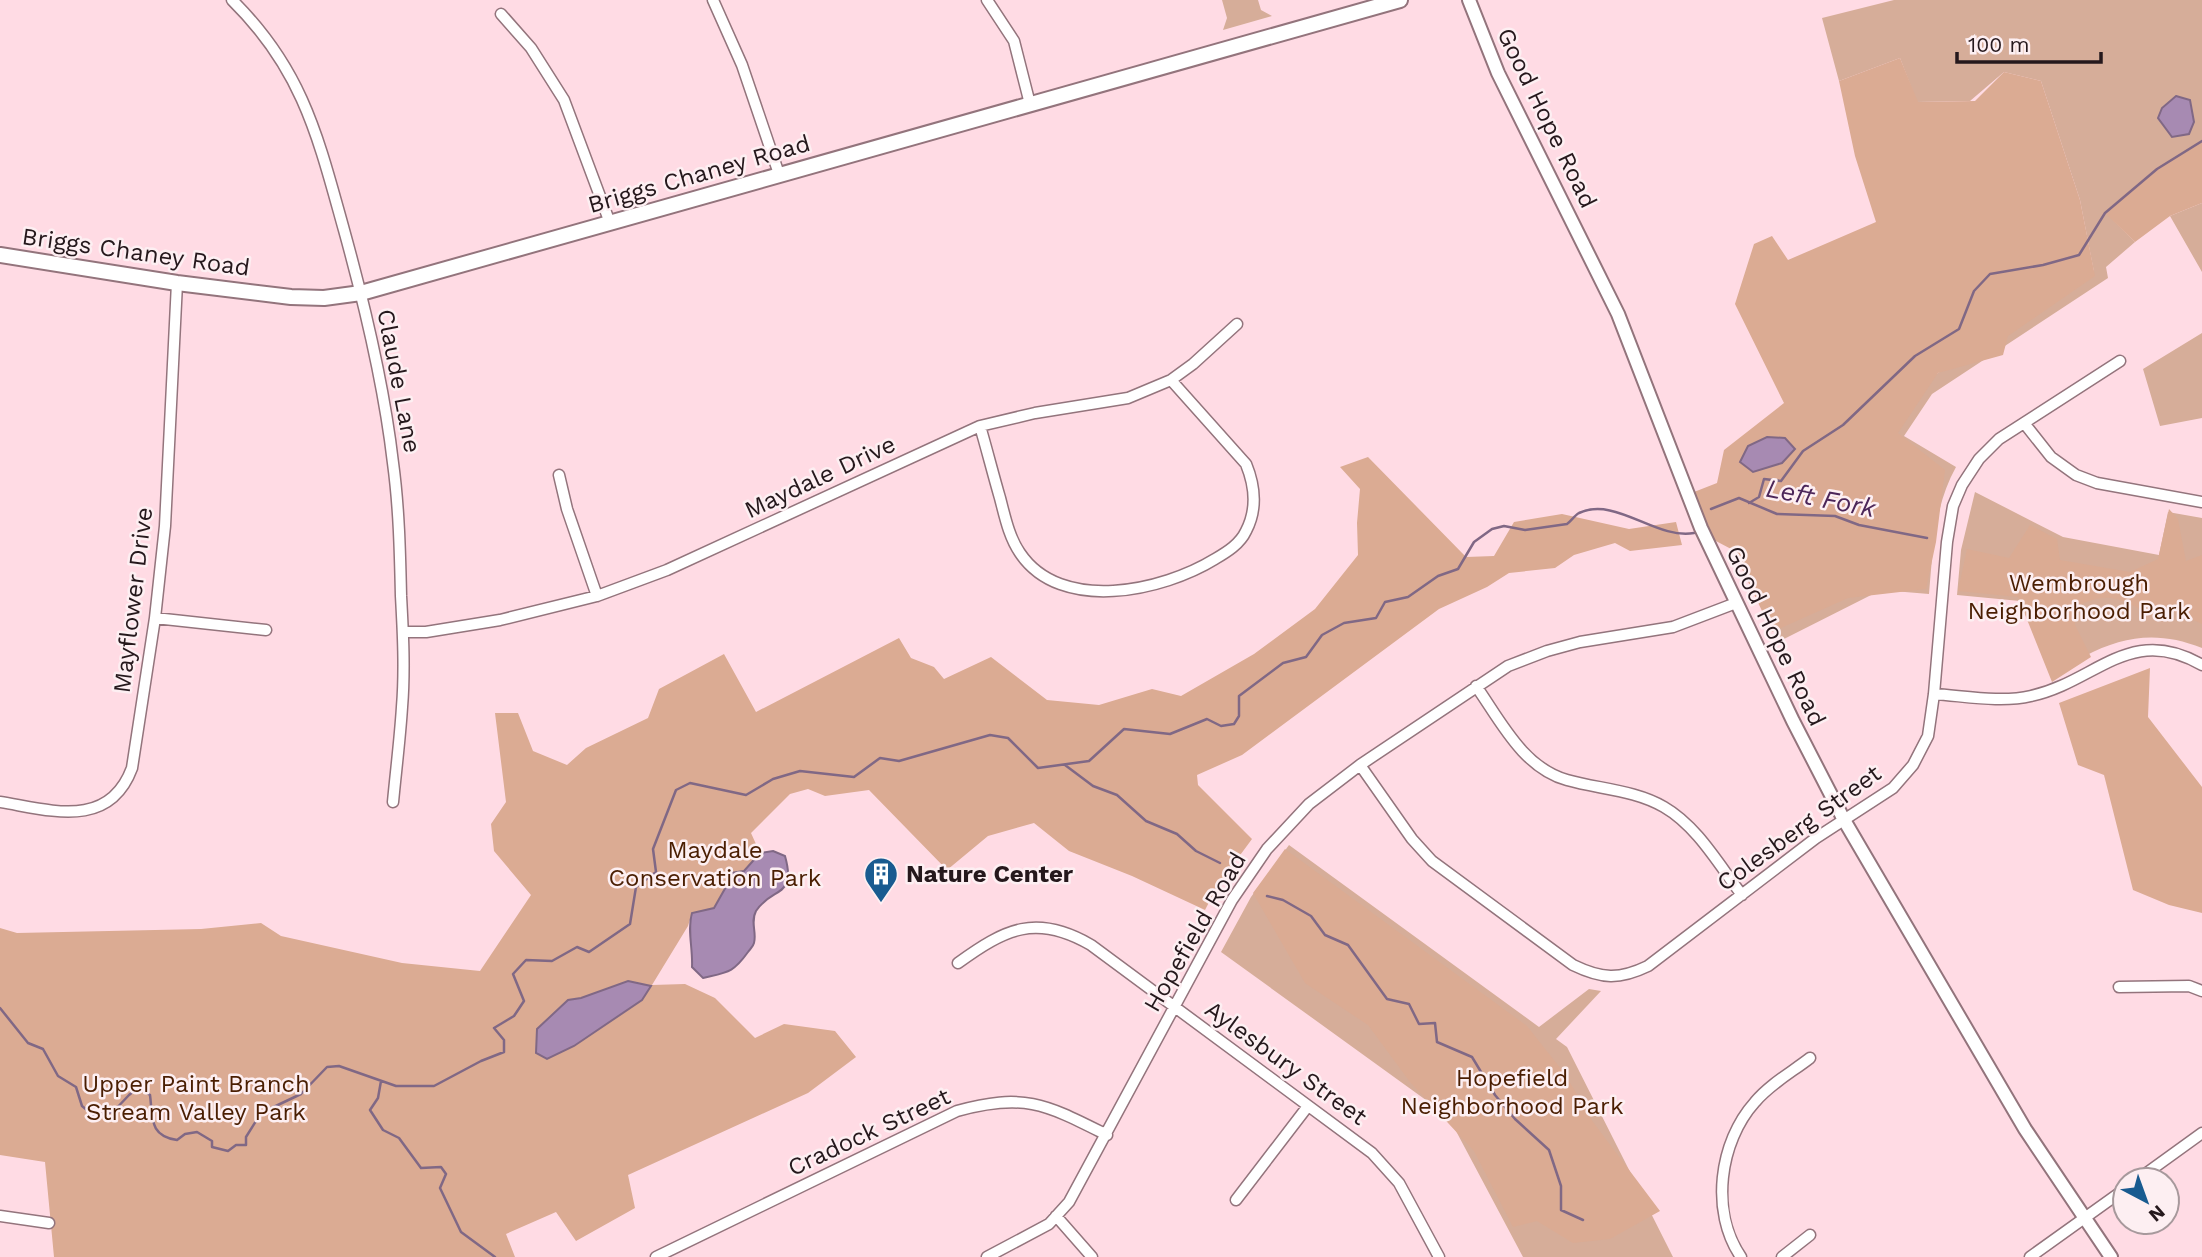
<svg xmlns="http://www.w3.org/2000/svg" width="2202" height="1257" viewBox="0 0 2202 1257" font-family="'Work Sans',sans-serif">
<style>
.green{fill:#d6ad99}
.forest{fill:#dbab93}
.water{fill:#a78ab2;stroke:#806885;stroke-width:2}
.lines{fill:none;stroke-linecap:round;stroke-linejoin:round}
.stream{stroke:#806885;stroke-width:2.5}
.minor-casing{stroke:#93747c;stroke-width:13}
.tertiary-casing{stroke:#93747c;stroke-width:16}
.secondary-casing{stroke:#93747c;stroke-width:18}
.minor{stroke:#fff;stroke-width:10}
.tertiary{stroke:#fff;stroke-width:12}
.secondary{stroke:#fff;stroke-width:14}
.labels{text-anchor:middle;stroke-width:5;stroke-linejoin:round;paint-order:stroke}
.street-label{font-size:24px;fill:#25181c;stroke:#fdeff2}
.park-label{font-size:24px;fill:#4a1e02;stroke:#fdeff2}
.poi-label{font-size:24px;font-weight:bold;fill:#25181c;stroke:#fdeff2;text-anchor:start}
.water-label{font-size:26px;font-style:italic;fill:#4c2659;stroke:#fdeff2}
</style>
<rect width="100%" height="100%" fill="#ffdbe4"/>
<path class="green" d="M1222 0H1258L1261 10 1272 16 1223 30 1227 18Z
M1894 0H2202V141L2157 169 2105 212 2135 242 2106 267 2108 278 1932 394 1904 436 1956 467C1934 507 1933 549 1929 594L1881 590 1780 641 1722 513 2094 272 2080 200 2041 81 2004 72 1970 101 1917 102 1900 58 1839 81 1822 18Z
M2202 203V272L2170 216Z
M2202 333V418L2160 426 2143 369Z
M1975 492 2063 537 2159 555 2168 512 2202 518V648C2160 631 2124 635 2085 656L2020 601 1957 595 1961 550Z
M1289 845 1539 1027 1589 989 1601 991 1556 1039 1567 1047 1673 1257H1523L1448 1116 1221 952 1251 897Z"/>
<path class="forest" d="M1900 58 1918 102 1975 101 2004 72 2041 81 2080 200 2095 276 2008 336 2003 355 1938 373 1898 433 1945 470 1936 542 1926 589 1848 598 1772 632 1733 550 1714 540 1694 492 1717 483 1724 450 1784 403 1735 304 1754 244 1772 236 1788 260 1876 222 1855 156 1839 81Z
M2202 141V203L2170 216 2135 242 2105 213 2157 169Z
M1368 457 1466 557 1494 556 1514 522 1562 514 1629 529 1676 522 1682 545 1630 551 1615 543 1574 555 1555 568 1509 573 1487 587 1439 609 1242 755 1197 775 1198 785 1252 839 1218 885 1205 910 1132 876 1069 851 1034 823 988 836 947 870 869 790 825 796 808 789 790 794 751 833 760 853 744 871 731 873 727 885 714 908 692 913 688 926 652 985 685 984 715 998 755 1038 784 1024 835 1031 856 1057 808 1093 628 1175 635 1208 576 1241 556 1212 506 1234 515 1257H54L45 1162 0 1155V928L17 933 201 929 261 923 281 936 402 963 480 971 531 895 494 851 491 824 506 802 495 713H518L533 751 567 765 586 748 648 718 659 689 724 654 756 712 899 638 911 658 934 667 944 679 991 657 1047 700 1099 705 1152 689 1181 696 1254 654 1315 609 1358 555 1357 523 1360 489 1340 467Z
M2169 509 2178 519 2186 561 2202 555V624L2171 610 2154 616C2120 599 2109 589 2074 608L2075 625 2091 657 2052 682 2018 597 1958 591 1967 549 2009 558 2030 525 2057 539 2060 560 2130 572 2158 559Z
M2150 668 2148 717 2202 787V913L2169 905 2133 890 2104 775 2078 765 2059 703Z
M1285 849 1527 1026 1565 1074 1593 1122 1660 1211 1610 1239 1573 1243 1537 1221 1513 1227 1474 1151 1410 1082 1368 1025 1305 983 1253 893Z"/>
<path class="water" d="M2176 96 2190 100 2194 122 2189 134 2172 137 2158 118 2162 108Z
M1767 437 1785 438 1795 449 1782 463 1753 472 1740 462 1748 446Z
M773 851 785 856C797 899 772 886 756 911 750 922 757 932 754 943 753 947 750 949 748 952 733 973 728 972 703 978L692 967C693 948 687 930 692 913L714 908 727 885 731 873 744 871 760 853Z
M628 981 651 986 642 1000 574 1046 547 1059 536 1053 537 1029 568 1000 581 998Z"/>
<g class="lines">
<path class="stream" d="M1749 503 1759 497 1764 479 1781 481 1803 451 1843 425 1915 356 1959 329 1974 291 1990 274 2043 265 2079 255 2105 213 2157 169 2202 141
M1711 509 1739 498 1777 514 1835 516 1859 525 1927 538
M1065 765 1093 786 1117 795 1146 821 1177 834 1196 851 1220 863
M1267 896 1283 900 1311 916 1325 935 1348 945 1387 999 1409 1004 1419 1024 1435 1023 1437 1042 1472 1057 1495 1095 1515 1119 1549 1150 1561 1186V1210L1583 1220
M0 1008 28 1043 43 1049 58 1076 76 1087 82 1106 93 1115 113 1112 129 1095 139 1087 150 1095C153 1118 149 1136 177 1140L185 1134 197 1132 212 1141V1147L228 1151 236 1145H246V1137L261 1113 301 1094 327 1067 339 1066 396 1086H434L481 1061 504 1052V1040L494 1028 514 1016 524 1001 513 974 526 960 552 961 577 947 589 952 630 924 636 887 656 872 653 849 676 790 690 783 746 795 773 779 800 771 854 777 880 758 899 761 990 735 1008 738 1038 768 1089 761 1124 729 1170 734 1207 719 1221 726 1234 724 1239 716V696L1283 663 1306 657 1322 635 1344 623 1376 618 1385 602 1408 597 1438 576 1458 569 1474 542 1492 529 1504 526 1525 530 1567 524C1571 521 1575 515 1579 513 1616 496 1656 540 1694 533
M381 1081 378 1098 370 1110 383 1130 399 1138 421 1168 441 1167 446 1174 440 1188 461 1232 495 1257"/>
<g class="minor-casing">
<path id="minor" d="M232 0C303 70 318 137 344 230 365 306 384 385 393 463 399 507 400 551 401 596 403 632 405 670 402 707 400 739 396 770 393 802
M713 0 742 65 779 174
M987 0 1014 41 1030 104
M501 14 531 48 564 100 610 223
M2024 423 2051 457 2076 475 2097 483 2202 502
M980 426C987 450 993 474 1000 498 1005 517 1009 537 1020 553 1061 614 1163 591 1215 559 1227 552 1240 544 1246 531 1257 510 1255 486 1246 464L1171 380
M559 475 567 509 597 596
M155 618 266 630
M403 632H426L500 620 597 596 667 570 980 426 1035 413 1128 398 1171 380 1193 364 1237 324
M1476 686C1500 720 1523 768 1567 780 1599 789 1635 790 1664 807 1697 826 1719 865 1742 895
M1934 694C1965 696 2001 703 2031 696 2096 682 2130 623 2202 665
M1360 765 1412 839 1432 861 1573 965C1602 979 1619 980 1648 966L1816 838 1893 788 1913 765 1928 736 1934 694 1947 542 1953 506 1962 485 1979 459 1999 439 2120 361
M0 802C50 810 109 830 132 768L155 618 165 526 177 283
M958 963C1005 929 1036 913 1091 945L1372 1153 1399 1183 1439 1257
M2119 987 2189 986 2202 991
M2137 1180 2202 1133
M1236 1200 1308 1106
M0 1216 49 1223
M1056 1216 1092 1257
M656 1257 957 1111C1025 1092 1047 1105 1107 1135
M987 1257 1049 1224 1069 1202 1232 900 1267 849 1309 804 1360 765 1508 666 1547 651 1580 642 1673 627 1736 603
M1741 1257C1710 1212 1719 1142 1755 1102 1770 1084 1792 1072 1810 1058
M1782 1257 1810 1235
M2030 1257 2125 1189"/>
</g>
<g class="tertiary-casing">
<path id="tertiary" d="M1469 0 1498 73 1618 314 1701 528 1793 721 1844 820 2025 1129 2111 1257"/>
</g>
<g class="secondary-casing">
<path id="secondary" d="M0 255 177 283 291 297 324 298 361 293 1400 0"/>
</g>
<use href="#minor" class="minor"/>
<use href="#tertiary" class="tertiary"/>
<use href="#secondary" class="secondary"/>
</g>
<defs>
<g id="building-pin" transform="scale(1.75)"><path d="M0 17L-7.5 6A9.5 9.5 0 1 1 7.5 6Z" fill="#195b90" stroke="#fdeff2"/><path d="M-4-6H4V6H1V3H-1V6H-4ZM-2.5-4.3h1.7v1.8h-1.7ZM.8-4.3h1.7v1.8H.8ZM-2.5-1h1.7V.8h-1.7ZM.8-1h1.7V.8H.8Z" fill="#fff"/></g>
</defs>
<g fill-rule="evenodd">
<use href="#building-pin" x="881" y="874"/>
</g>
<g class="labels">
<g class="street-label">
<text transform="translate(1547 118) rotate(64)" y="8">Good Hope Road</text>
<text transform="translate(699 174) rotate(-16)" y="8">Briggs Chaney Road</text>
<text transform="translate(136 252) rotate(8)" y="8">Briggs Chaney Road</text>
<text transform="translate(399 381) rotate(79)" y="8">Claude Lane</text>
<text transform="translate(820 477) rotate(-25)" y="8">Maydale Drive</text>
<text transform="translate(133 600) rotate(-83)" y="8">Mayflower Drive</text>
<text transform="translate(1776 636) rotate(64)" y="8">Good Hope Road</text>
<text transform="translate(1799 828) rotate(-36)" y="8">Colesberg Street</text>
<text transform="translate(1195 932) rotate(-60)" y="8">Hopefield Road</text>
<text transform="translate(1286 1063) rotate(36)" y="8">Aylesbury Street</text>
<text transform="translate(869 1132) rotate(-25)" y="8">Cradock Street</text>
</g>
<g class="park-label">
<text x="2079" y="591">Wembrough<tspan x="2079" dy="28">Neighborhood Park</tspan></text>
<text x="715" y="858">Maydale<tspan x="715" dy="28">Conservation Park</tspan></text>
<text x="1512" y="1086">Hopefield<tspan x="1512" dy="28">Neighborhood Park</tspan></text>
<text x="196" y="1092">Upper Paint Branch<tspan x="196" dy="28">Stream Valley Park</tspan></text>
</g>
<g class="poi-label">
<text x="906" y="882">Nature Center</text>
</g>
<g class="water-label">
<text transform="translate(1821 498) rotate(11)" y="9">Left Fork</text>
</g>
</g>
<g transform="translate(2146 1201) rotate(139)"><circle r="33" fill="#fdeff2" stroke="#a7999c" stroke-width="2"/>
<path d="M0-5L12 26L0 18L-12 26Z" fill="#195b90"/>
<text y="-10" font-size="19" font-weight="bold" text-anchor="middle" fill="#25181c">N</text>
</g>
<path d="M1957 52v10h144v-10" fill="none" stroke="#25181c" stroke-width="3.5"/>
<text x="1968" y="52" font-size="21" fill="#25181c" stroke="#fdeff2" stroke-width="5" paint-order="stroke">100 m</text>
</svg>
